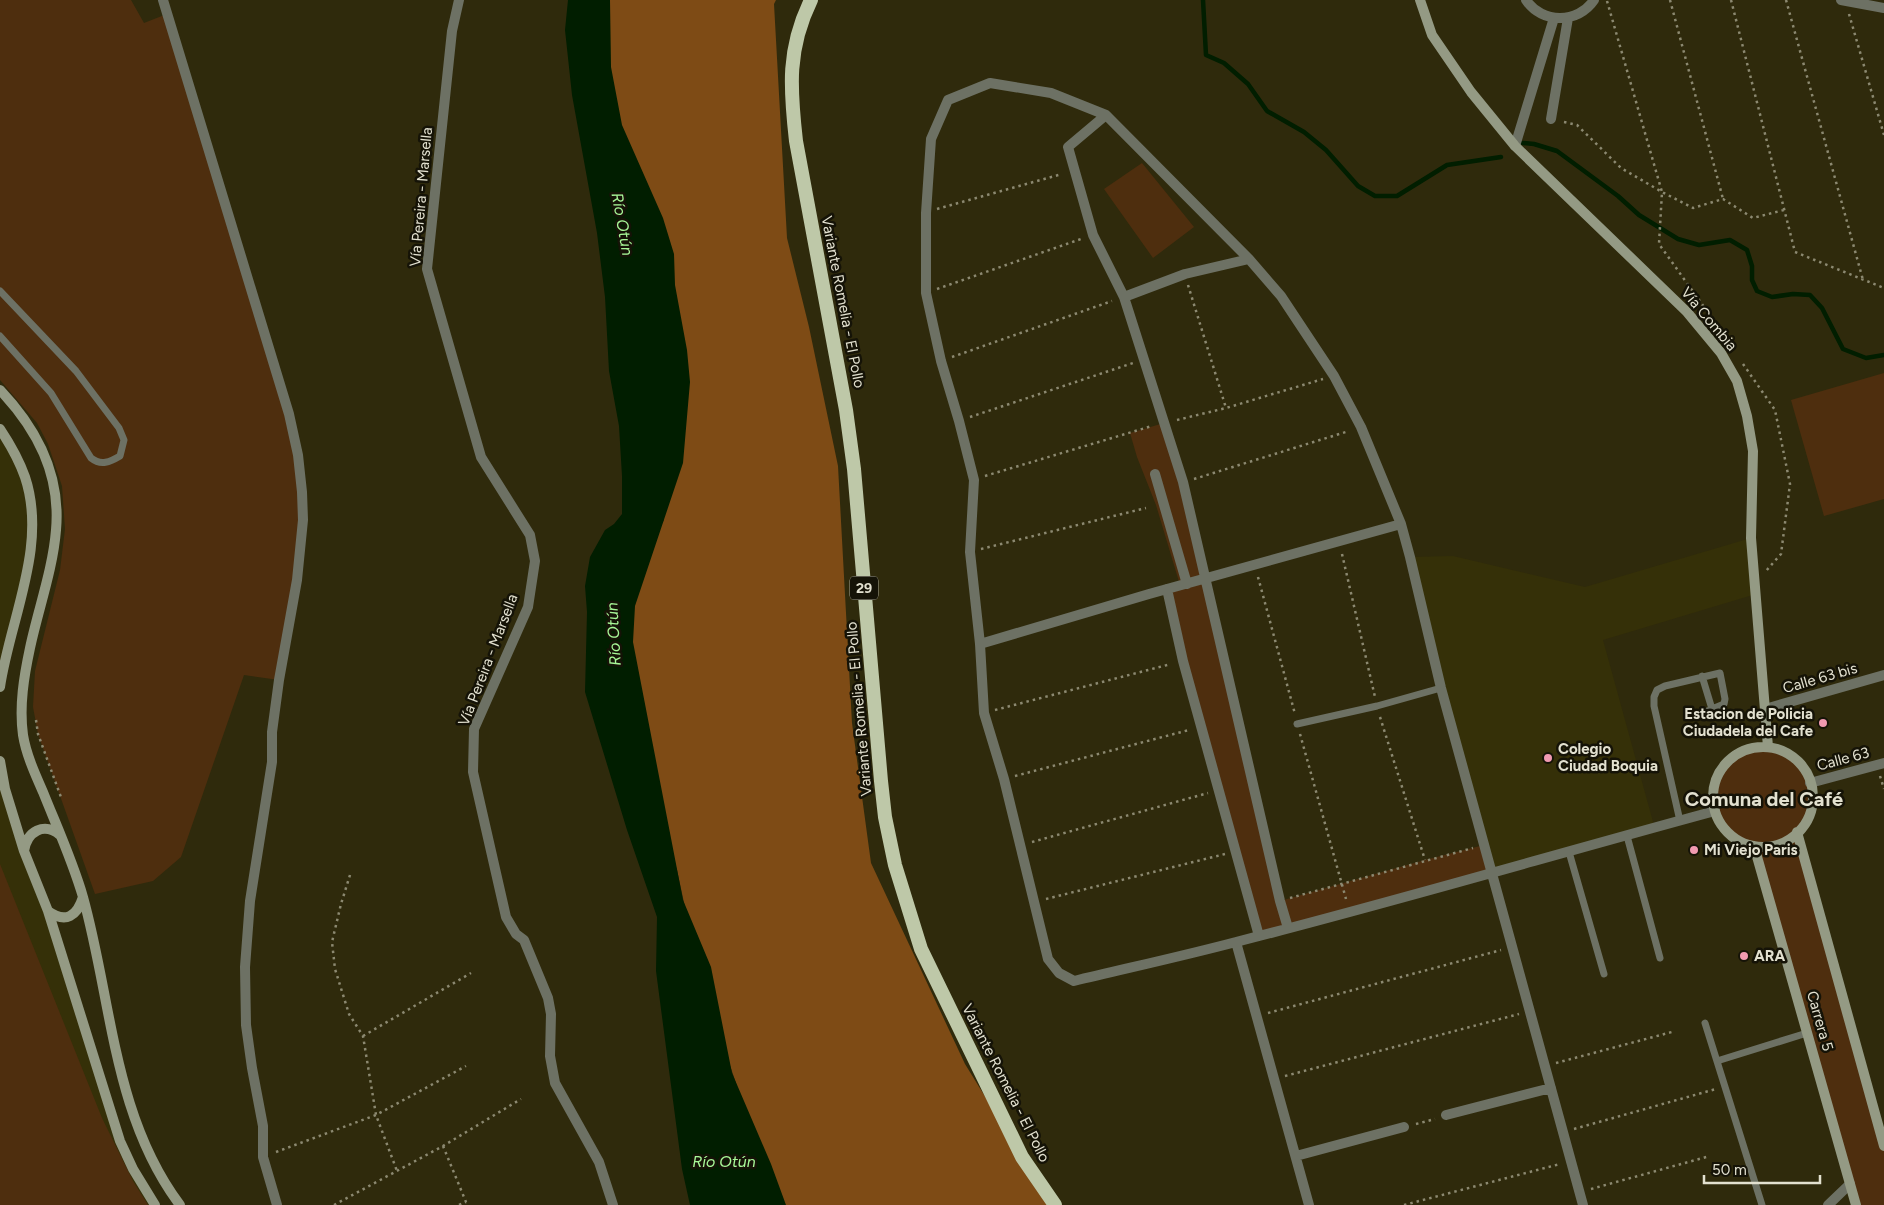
<svg xmlns="http://www.w3.org/2000/svg" width="1884" height="1205" viewBox="0 0 1884 1205" font-family="Figtree,sans-serif">
<style>
.built{fill:#353008}
.green{fill:#4e2e0e}
.forest{fill:#7e4b15}
.water{fill:#011e00}
.lines{fill:none;stroke-linecap:round;stroke-linejoin:round}
.stream{stroke:#011e00;stroke-width:4.5}
.path{stroke:#8c8971;stroke-width:2.5;stroke-dasharray:2.5 4;stroke-linecap:butt}
.service{stroke:#6d7164;stroke-width:7}
.minor{stroke:#6d7164;stroke-width:10}
.tertiary{stroke:#6d7164;stroke-width:10}
.secondary{stroke:#949a84;stroke-width:10}
.trunk{stroke:#bec8a8;stroke-width:14}
.poi-dot{fill:#f19ab1;stroke:#151307;stroke-width:2}
.labels{text-anchor:middle;stroke-width:5;stroke-linejoin:round;paint-order:stroke}
.shield{fill:#151307;stroke:#a5a394;stroke-width:1}
.shield-label{font-size:14px;font-weight:bold;fill:#e3e1d0}
.street-label{font-size:15px;fill:#e3e1d0;stroke:#151307}
.poi-label{font-size:15px;font-weight:bold;fill:#e3e1d0;stroke:#151307;text-anchor:start}
.water-label{font-size:16px;font-style:italic;fill:#a8f898;stroke:#151307}
.district-label{font-size:20px;font-weight:bold;fill:#e3e1d0;stroke:#151307}
</style>
<rect width="100%" height="100%" fill="#2f2a0c"/>
<path class="built" d="M0 429 18 460 32 521 0 687Z
M1751 538 1756 594 1603 640 1655 829 1492 872 1410 557 1453 556 1585 587Z
M0 761 108 1106 155 1205H0Z"/>
<path class="green" d="M0 0H131L144 23 167 14 289 414 303 520 279 680 244 675 181 857 153 881 95 894 48 762 38 734 33 707 35 671 60 570 65 529 62 486 48 444 37 423 0 380Z
M1142 163 1194 227 1153 258 1104 189Z
M1884 373V499L1824 516 1791 400Z
M1164 423 1280 901 1425 860 1484 845 1492 872 1259 936 1167 589 1180 585 1156 505 1137 457 1130 433Z
M1754 747C1806 746 1829 791 1797 833L1884 1146V1205H1856L1754 846C1699 827 1699 766 1754 747Z
M0 864 102 1118 133 1181 148 1205H0Z"/>
<path class="forest" d="M607 0H776L774 4 787 238 809 327 838 466 852 723 871 863 965 1064 1052 1205H771L750 1148 736 1083 700 977 677 870 644 776 622 591 664 520 596 79Z"/>
<path class="water" d="M568 0H610L611 67 622 125 663 218 674 254 675 285 687 350 690 382 683 463 635 606 633 642 683 900 711 967 732 1073 771 1164 786 1205H690L682 1169 656 971 657 917 627 830 585 692 587 612 585 586 590 557 605 530 614 524 622 514V476L619 426 609 371 605 297 597 233 572 95 565 30Z"/>
<g class="lines">
<path class="stream" d="M1203 0 1206 55 1224 63 1248 84 1267 111 1304 132 1326 150 1358 186 1375 196H1397L1447 165 1501 157
M1523 143 1534 144 1557 151 1618 196 1639 215 1678 239 1699 245 1730 240 1747 250 1752 266V280L1757 291 1772 297 1793 294 1810 295 1822 308 1843 349 1866 358 1884 355"/>
<path class="path" d="M1670 0 1723 199
M1731 0 1795 252 1884 288
M1786 0 1863 280
M1607 1 1662 192 1659 244 1719 328
M1849 14 1884 135
M1564 122 1577 125 1621 168 1662 192 1693 208 1723 199 1753 218 1784 210
M937 209 1062 174
M1188 285 1226 408
M937 289 1081 239
M952 357 1112 301
M1743 364 1775 410 1790 484 1781 554 1766 571
M970 417 1133 363
M1177 420 1226 408 1323 379
M985 476 1152 426
M1194 479 1349 431
M981 549 1146 508
M1342 554 1375 697
M1258 577 1295 714
M995 710 1171 664
M1380 717 1425 860
M36 720 38 734 62 800
M1300 734 1346 899
M1015 776 1189 730
M1880 776 1884 789
M1032 842 1208 793
M350 875 341 904 332 942 335 969 349 1014 363 1036 376 1115 397 1171
M1290 898 1473 848
M1046 899 1225 854
M1268 1013 1501 950
M363 1036 471 973
M1556 1063 1672 1032
M1285 1076 1519 1014
M1416 1124 1435 1119
M1574 1129 1716 1089
M443 1146 466 1202 469 1205
M276 1152 376 1115 466 1066
M1591 1189 1710 1156
M334 1205 443 1146 521 1099
M459 1205 466 1202
M1404 1205 1560 1164"/>
<path class="service" d="M0 291 76 371 119 428 124 440 120 456C110 462 101 466 91 458L51 393 0 336
M1699 715 1712 709 1702 676
M1297 724 1377 706 1441 688
M1680 821 1654 706V697L1657 690 1665 686 1720 673 1725 699 1724 704 1712 709
M1627 836 1660 958
M1569 852 1604 974
M1705 1023 1762 1205
M1717 1061 1807 1033"/>
<path class="minor" d="M163 0 289 414 298 455 302 492 303 520 297 580 279 680 272 732V762L250 901 245 967 246 1025 252 1068 263 1126V1157L277 1205
M1526 0C1542 24 1578 24 1594 0
M1841 0 1884 8
M1106 115 1068 147 1093 235 1124 297 1183 482 1280 901 1288 928
M1551 119 1568 18
M1515 146 1554 18
M1124 297 1185 274 1249 259
M1155 474 1187 584
M1167 589 1183 661 1259 936
M980 644 1149 594 1401 524
M1765 709 1884 675
M1810 783 1884 763
M1236 942 1309 1205
M1446 1115 1551 1088
M1296 1156 1404 1127
M1583 1205 1441 688 1410 557 1401 524 1361 427 1334 376 1281 296 1249 259 1106 115 1051 93 990 83 948 100 931 139 926 213V293L941 361 959 421 974 480 970 552 980 644 984 713 1004 779 1048 959 1059 973 1074 981C1128 968 1183 956 1236 942 1397 901 1556 854 1715 811
M1828 1205 1850 1184"/>
<path class="tertiary" d="M459 0 452 31 427 269 481 457 530 535 535 561 528 607 474 729 473 772 506 917 516 934 524 940 548 998 551 1014 550 1056 555 1083 599 1162 613 1205"/>
<path class="secondary" d="M1420 0 1432 35 1471 92 1515 146 1687 312 1721 353 1737 381 1747 416 1753 451 1751 538 1768 747
M0 390C37 429 61 474 56 530 53 569 38 610 30 648 24 676 19 706 23 735 26 754 35 774 43 792 57 827 73 862 83 897 112 1001 113 1116 180 1205
M0 429C10 444 19 460 25 477 48 546 10 619 0 687
M1713 797a50 50 0 1 1 100 0a50 50 0 1 1-100 0Z
M0 761 5 789 24 851 48 911 120 1141 133 1169 155 1205
M1797 832 1884 1146
M1754 846 1856 1205
M24 851C27 831 44 822 60 835
M48 911C66 924 77 916 83 897"/>
<path class="trunk" d="M811 0C787 49 790 88 796 141L846 410 854 469 881 781 885 817 895 865 921 949 1022 1157 1055 1205"/>
</g>
<g class="poi-dot">
<circle cx="1823" cy="723" r="5"/>
<circle cx="1548" cy="758" r="5"/>
<circle cx="1694" cy="850" r="5"/>
<circle cx="1744" cy="956" r="5"/>
</g>
<g class="labels">
<rect class="shield" x="850" y="576.5" width="28" height="23" rx="4"/>
<g class="shield-label">
<text x="864" y="593">29</text>
</g>
<g class="street-label">
<text transform="translate(421 197) rotate(-85)" y="5">Vía Pereira - Marsella</text>
<text transform="translate(843 302) rotate(79)" y="5">Variante Romelia - El Pollo</text>
<text transform="translate(1709 319) rotate(50)" y="5">Vía Combia</text>
<text transform="translate(488 660) rotate(-69)" y="5">Vía Pereira - Marsella</text>
<text transform="translate(1820 678) rotate(-16)" y="5">Calle 63 bis</text>
<text transform="translate(859 709) rotate(-95)" y="5">Variante Romelia - El Pollo</text>
<text transform="translate(1843 759) rotate(-15)" y="5">Calle 63</text>
<text transform="translate(1820 1021) rotate(74)" y="5">Carrera 5</text>
<text transform="translate(1006 1083) rotate(63)" y="5">Variante Romelia - El Pollo</text>
</g>
<g class="poi-label">
<text x="1813" y="719" text-anchor="end">Estacion de Policia<tspan x="1813" dy="17">Ciudadela del Cafe</tspan></text>
<text x="1558" y="754">Colegio<tspan x="1558" dy="17">Ciudad Boquia</tspan></text>
<text x="1704" y="855">Mi Viejo Paris</text>
<text x="1754" y="961">ARA</text>
</g>
<g class="water-label">
<text transform="translate(623 224) rotate(80)" y="6">Río Otún</text>
<text transform="translate(613 634) rotate(-93)" y="6">Río Otún</text>
<text x="724" y="1167">Río Otún</text>
</g>
<g class="district-label">
<text x="1764" y="806">Comuna del Café</text>
</g>
</g>
<path d="M1704 1175v8h116v-8" fill="none" stroke="#e3e1d0" stroke-width="2.5"/>
<text x="1712" y="1175" font-size="15" fill="#e3e1d0" stroke="#151307" stroke-width="4" paint-order="stroke">50 m</text>
</svg>
